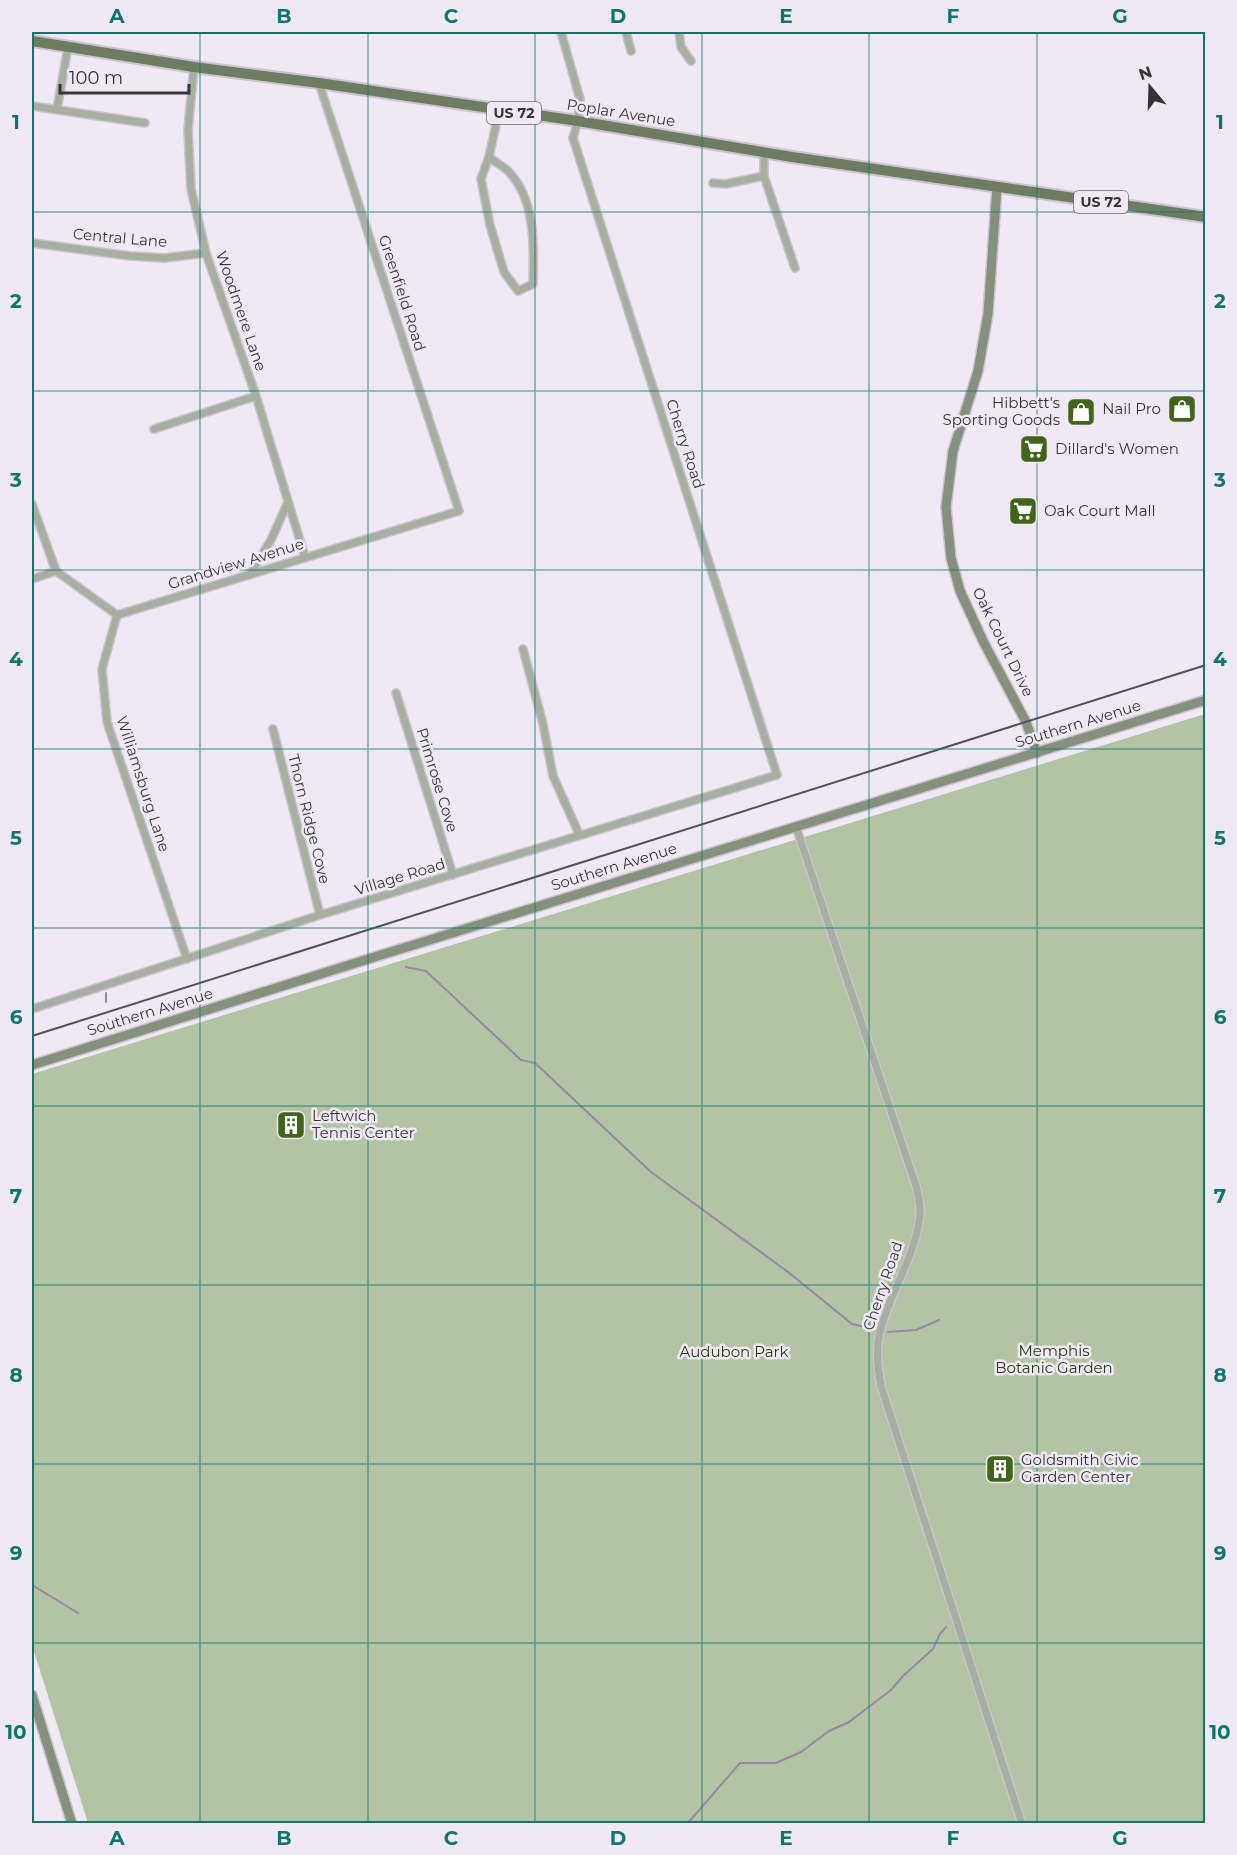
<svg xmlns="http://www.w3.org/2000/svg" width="1237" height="1855" viewBox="0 0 1237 1855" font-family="Montserrat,sans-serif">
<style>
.green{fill:#b2c4a4}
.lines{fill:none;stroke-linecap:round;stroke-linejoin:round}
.stream{stroke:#9c87a5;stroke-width:2}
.street-casing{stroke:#cbc4cf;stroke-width:10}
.secondary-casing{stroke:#cbc4cf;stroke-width:12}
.primary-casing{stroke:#cbc4cf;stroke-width:14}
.street{stroke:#a6afa0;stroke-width:7}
.secondary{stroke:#85917c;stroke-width:9}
.primary{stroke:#6d7c62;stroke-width:10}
.rail{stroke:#524f55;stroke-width:2}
.grid{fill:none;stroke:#0f766e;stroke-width:1.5;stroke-opacity:0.55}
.labels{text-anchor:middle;stroke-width:5;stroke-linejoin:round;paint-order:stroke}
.shield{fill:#f0e8f4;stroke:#6e6a71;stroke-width:1.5}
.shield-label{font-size:14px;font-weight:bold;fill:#373439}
.street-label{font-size:15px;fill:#373439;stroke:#f0e8f4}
.poi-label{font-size:15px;fill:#373439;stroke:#f0e8f4;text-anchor:start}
.park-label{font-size:15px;fill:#283f0d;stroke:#f0e8f4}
.neatline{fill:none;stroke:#0f766e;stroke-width:2}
.grid-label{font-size:20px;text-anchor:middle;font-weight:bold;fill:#0f766e}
</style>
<rect width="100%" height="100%" fill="#f0e8f4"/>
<path class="green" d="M1205 714V1823H88L32 1645V1074Z"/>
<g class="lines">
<path class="stream" d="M406 967 426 971 521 1060 535 1063 651 1172 788 1272 852 1324 874 1329
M106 993V1002
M106 1030 108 1020
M888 1332 916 1330 939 1320
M32 1585 78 1613
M687 1824 740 1763H776L801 1752 829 1731 849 1722 891 1690 903 1676 933 1649 940 1634 946 1627"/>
<g class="street-casing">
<path id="street" d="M626 32 631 51
M679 32 681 47 691 61
M194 67 188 130 191 189 206 253 256 396 305 557
M32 106 145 123
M57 109 68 47
M764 152V176L795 268
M489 157C495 162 503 166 508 171 536 199 534 248 533 284L518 291 504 272 490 225 481 179Z
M489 157 499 111
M713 183 726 184 764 176
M32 243 130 256 165 258 206 253
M154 429 256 396
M32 504 56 571
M250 574 271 540 288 502
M32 579 56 571 117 615 459 511 319 83
M117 615 102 669 107 722 187 959
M523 649 543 724 553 776 579 834
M396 693 453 875
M273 729 320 915
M796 827 916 1186C918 1195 921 1205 920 1214 916 1258 888 1293 879 1336 876 1352 878 1370 881 1386L1022 1824
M32 1009 320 915 777 775 573 138 578 121 580 99 561 32"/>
</g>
<g class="secondary-casing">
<path id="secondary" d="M997 187 988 314 978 371 953 451 946 507 951 558 960 591 984 643 1026 722 1037 753
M32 1065 381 955 1206 700
M32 1695 72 1824"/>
</g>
<g class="primary-casing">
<path id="primary" d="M32 41 194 67 319 83 578 121 792 157 1206 217"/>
</g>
<use href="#street" class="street"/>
<use href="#secondary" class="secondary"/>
<use href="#primary" class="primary"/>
<path class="rail" d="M32 1036 1206 665"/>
</g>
<path class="grid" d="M200 32V1824M368 32V1824M535 32V1824M702 32V1824M869 32V1824M1037 32V1824M32 212H1206M32 391H1206M32 570H1206M32 749H1206M32 928H1206M32 1106H1206M32 1285H1206M32 1464H1206M32 1643H1206"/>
<defs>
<g id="shop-square" transform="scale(1.5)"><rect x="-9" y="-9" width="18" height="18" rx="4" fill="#41641b" stroke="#f0e8f4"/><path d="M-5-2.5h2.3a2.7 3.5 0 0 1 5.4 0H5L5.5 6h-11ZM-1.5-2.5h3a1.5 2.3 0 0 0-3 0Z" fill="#fff"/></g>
<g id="supermarket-square" transform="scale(1.5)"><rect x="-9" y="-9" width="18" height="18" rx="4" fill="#41641b" stroke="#f0e8f4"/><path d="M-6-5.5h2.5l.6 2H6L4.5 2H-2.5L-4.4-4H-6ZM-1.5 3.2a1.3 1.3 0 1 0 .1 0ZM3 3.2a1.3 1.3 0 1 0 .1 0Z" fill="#fff"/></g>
<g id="building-square" transform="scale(1.5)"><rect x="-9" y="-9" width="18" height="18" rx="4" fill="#41641b" stroke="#f0e8f4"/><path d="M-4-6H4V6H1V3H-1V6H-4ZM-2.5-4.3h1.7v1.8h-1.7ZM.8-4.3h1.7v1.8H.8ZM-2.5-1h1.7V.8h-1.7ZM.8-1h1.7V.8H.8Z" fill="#fff"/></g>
</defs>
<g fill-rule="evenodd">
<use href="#shop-square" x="1182" y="409"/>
<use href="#shop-square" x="1081" y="412"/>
<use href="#supermarket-square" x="1034" y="449"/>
<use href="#supermarket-square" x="1023" y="511"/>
<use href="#building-square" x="291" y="1125"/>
<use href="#building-square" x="1000" y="1469"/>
</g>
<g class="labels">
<g class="shield">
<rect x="487" y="102" width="54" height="22" rx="4.5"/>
<rect x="1074" y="191" width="54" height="22" rx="4.5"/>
</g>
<g class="shield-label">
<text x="514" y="118">US 72</text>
<text x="1101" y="207">US 72</text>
</g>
<g class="street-label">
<text transform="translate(621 113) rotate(9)" y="5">Poplar Avenue</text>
<text transform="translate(120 238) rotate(5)" y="5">Central Lane</text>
<text transform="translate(402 293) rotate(72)" y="5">Greenfield Road</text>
<text transform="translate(241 311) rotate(71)" y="5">Woodmere Lane</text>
<text transform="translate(685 444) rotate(72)" y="5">Cherry Road</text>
<text transform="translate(236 564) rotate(-17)" y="5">Grandview Avenue</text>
<text transform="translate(1003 642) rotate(64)" y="5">Oak Court Drive</text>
<text transform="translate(1078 724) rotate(-17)" y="5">Southern Avenue</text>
<text transform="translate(437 780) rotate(73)" y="5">Primrose Cove</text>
<text transform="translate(143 784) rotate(72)" y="5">Williamsburg Lane</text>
<text transform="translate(309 819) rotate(76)" y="5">Thorn Ridge Cove</text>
<text transform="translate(614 867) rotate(-17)" y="5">Southern Avenue</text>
<text transform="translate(400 877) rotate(-17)" y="5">Village Road</text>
<text transform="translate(150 1012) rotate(-17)" y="5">Southern Avenue</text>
<text transform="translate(883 1286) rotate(-71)" y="5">Cherry Road</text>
</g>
<g class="poi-label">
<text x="1060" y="408" text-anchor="end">Hibbett's<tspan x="1060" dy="17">Sporting Goods</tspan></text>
<text x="1161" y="414" text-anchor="end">Nail Pro</text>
<text x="1055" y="454">Dillard's Women</text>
<text x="1044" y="516">Oak Court Mall</text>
<text x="312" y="1121">Leftwich<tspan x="312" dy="17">Tennis Center</tspan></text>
<text x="1021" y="1465">Goldsmith Civic<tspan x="1021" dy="17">Garden Center</tspan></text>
</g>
<g class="park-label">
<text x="1054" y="1356">Memphis<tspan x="1054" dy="17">Botanic Garden</tspan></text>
<text x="734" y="1357">Audubon Park</text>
</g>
</g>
<rect width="1237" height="1855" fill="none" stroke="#f0e8f4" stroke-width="66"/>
<g transform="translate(1150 87) rotate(341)" stroke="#f0e8f4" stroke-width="4.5" paint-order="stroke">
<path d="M0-4.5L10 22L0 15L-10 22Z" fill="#373439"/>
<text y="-9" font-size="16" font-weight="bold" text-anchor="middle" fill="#373439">N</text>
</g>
<path d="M60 84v9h129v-9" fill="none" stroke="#373439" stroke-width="3"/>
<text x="69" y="84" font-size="18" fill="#373439" stroke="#f0e8f4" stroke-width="4.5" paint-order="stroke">100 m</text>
<rect x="33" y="33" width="1171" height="1789" class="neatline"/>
<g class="grid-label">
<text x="117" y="23">A</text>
<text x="284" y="23">B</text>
<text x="451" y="23">C</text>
<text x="618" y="23">D</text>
<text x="786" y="23">E</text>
<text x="953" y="23">F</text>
<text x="1120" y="23">G</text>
<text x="16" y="129">1</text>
<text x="1220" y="129">1</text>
<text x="16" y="308">2</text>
<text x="1220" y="308">2</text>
<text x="16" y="487">3</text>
<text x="1220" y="487">3</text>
<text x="16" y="666">4</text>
<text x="1220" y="666">4</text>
<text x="16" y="845">5</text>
<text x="1220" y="845">5</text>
<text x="16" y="1024">6</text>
<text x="1220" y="1024">6</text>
<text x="16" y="1203">7</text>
<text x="1220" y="1203">7</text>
<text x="16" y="1382">8</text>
<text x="1220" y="1382">8</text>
<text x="16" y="1560">9</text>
<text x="1220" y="1560">9</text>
<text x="16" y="1739">10</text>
<text x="1220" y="1739">10</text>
<text x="117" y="1845">A</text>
<text x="284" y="1845">B</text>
<text x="451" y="1845">C</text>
<text x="618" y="1845">D</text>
<text x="786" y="1845">E</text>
<text x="953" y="1845">F</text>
<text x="1120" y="1845">G</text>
</g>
</svg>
